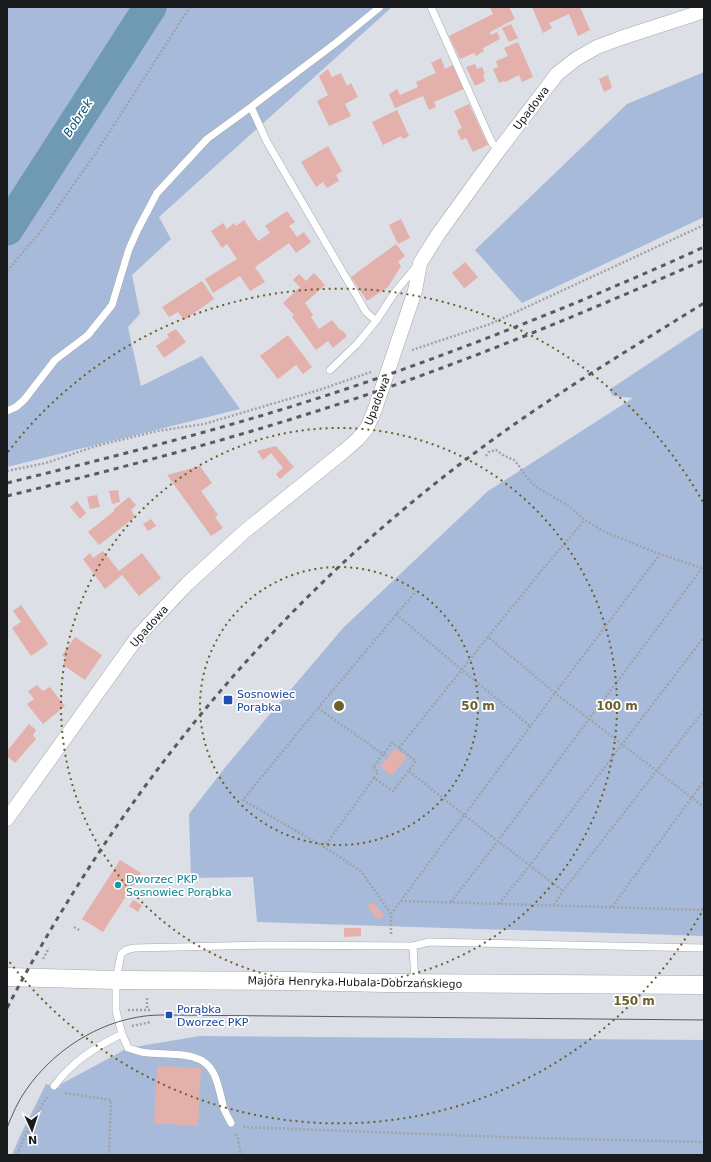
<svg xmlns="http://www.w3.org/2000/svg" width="711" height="1162" viewBox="0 0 711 1162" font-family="'DejaVu Sans',sans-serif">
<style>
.green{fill:#a8bada}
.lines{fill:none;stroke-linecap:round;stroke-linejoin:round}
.river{stroke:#7099b4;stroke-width:33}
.building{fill:#e3b0ab}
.service-casing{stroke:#a5a8ad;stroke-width:8}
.minor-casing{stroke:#a5a8ad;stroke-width:15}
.tertiary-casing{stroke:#a5a8ad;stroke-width:19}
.path{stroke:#a0a3a7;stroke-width:2.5;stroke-dasharray:2 2;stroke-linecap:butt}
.service{stroke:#fff;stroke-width:7}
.minor{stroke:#fff;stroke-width:14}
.tertiary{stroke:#fff;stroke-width:18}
.tram{stroke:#5a5b5f;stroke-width:1}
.rail{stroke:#5a5b5f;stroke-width:3;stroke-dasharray:5 5;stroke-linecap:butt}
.ring{fill:none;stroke:#6a5e2b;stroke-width:2;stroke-dasharray:2 4}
.transit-dot{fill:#1a4fb4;stroke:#fff;stroke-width:1.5}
.culture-dot{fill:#0f9aa8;stroke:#fff;stroke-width:1.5}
.labels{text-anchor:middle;stroke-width:3.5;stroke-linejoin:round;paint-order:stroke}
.street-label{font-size:11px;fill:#1a1b1d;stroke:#fff}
.transit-label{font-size:11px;fill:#164399;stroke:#fff;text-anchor:start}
.culture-label{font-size:11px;fill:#0d838f;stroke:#fff;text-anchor:start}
.water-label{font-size:12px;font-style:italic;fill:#0a557a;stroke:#fff}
.centre{fill:#6a5e2b;stroke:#fff;stroke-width:2}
.ring-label{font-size:12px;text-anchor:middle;font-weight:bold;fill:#6a5e2b;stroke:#fff;stroke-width:3.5;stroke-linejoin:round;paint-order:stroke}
</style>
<rect width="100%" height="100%" fill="#dcdfe5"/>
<path class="green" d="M7 7H392L159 217 171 239 132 275 140 314 128 327 141 386 202 356 240 409 7 467Z
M704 72V217L522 303 475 250 627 104Z
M704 327V936L257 922 253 877 191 878 189 814 227 765 343 628 488 491 633 398 613 396 609 390Z
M200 1036 704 1040V1155H12L20 1136 46 1084 59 1088 61 1084 128 1048Z"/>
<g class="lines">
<path class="river" d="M7 229 150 7"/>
</g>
<path class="building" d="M490 7H509L515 19 490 32 491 35 497 32 500 39 483 48 484 51 476 56 474 53 460 59 449 36 493 14Z
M532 7H580L590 30 578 36 569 14 549 23 552 28 543 33Z
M511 24 518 38 509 42 502 28Z
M518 42 533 77 522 82 519 75 505 82 504 81 499 83 493 69 498 67 496 61 508 56 504 48Z
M441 58 445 69 453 65 459 79 457 81 460 79 464 89 434 102 436 107 429 110 423 96 395 108 389 94 397 89 400 95 418 87 416 82 436 73 431 63Z
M475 64 477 69 482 67 485 74 483 75 485 81 475 86 466 67Z
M328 69 332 77 341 73 347 86 351 83 358 97 345 104 351 116 329 126 317 101 328 95 319 76Z
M608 75 612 88 604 92 599 79Z
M469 104 488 145 473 152 466 138 461 140 457 131 462 128 454 111Z
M397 110 409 136 403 139 401 136 383 145 372 122Z
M328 146 342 171 336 175 339 181 327 188 323 182 316 187 301 162Z
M287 211 295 222 289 226 297 237 304 232 311 242 296 253 289 243 255 267 265 282 250 291 240 276 213 293 205 279 237 259 227 244 222 248 211 231 223 223 227 229 234 223 236 226 244 220 258 241 270 233 265 226Z
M401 219 410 238 398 244 389 225Z
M396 244 405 256 398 262 401 266 388 287 367 301 351 277Z
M465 262 478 277 466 287 464 288 452 273Z
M314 273 325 285 305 303 313 315 311 317 319 329 332 320 341 331 342 330 347 336 333 348 328 341 316 350 292 317 294 315 283 303 300 287 293 280 299 274 306 281Z
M202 281 214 299 184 320 178 312 169 317 162 307Z
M176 329 186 342 164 358 156 346 169 337 167 334Z
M288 335 312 367 303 374 296 365 278 379 260 356Z
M276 446 294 467 280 479 276 474 283 468 271 453 263 460 257 451Z
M200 466 212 483 201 491 218 515 215 517 223 528 211 536 167 475Z
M118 490 120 502 112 504 109 491Z
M97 495 100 507 90 509 87 497Z
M129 497 136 505 131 510 135 517 99 545 88 532 114 511V509Z
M77 501 86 513 80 519 70 507Z
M151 519 156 526 148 531 143 524Z
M103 551 119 571 142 553 161 578 139 596 122 575 105 589 83 559 90 553 93 558Z
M21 605 48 644 31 656 12 628 21 622 13 611Z
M75 637 102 655 85 680 63 665 66 659 62 655Z
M37 685 43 691 50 687 65 706 43 724 27 704 34 699 28 691Z
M29 724 36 730 33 735 36 739 15 763 7 756V751Z
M395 748 407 757 392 776 380 767Z
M120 860 141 873 103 932 82 919Z
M133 900 142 905 138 912 129 906Z
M373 902 384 916 378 920 367 906Z
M344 928H361V936L344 937Z
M157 1066 201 1068 198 1126 154 1123Z"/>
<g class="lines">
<g class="service-casing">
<path id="service" d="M431 7 492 143 499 150
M251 107 267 142 366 312 376 321 395 292 416 267
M330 370 357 344 376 321
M7 411 16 407 24 400 55 360 88 335 112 305 129 249 138 229 157 193 207 139 251 107 337 42 380 7
M415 983 413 946 429 942 704 948
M54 1086C72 1062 95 1047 122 1034
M231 1123C229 1119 226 1114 224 1109 221 1098 219 1085 214 1074 203 1050 171 1055 149 1053 142 1053 135 1050 128 1048L122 1034 116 1011V980L121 954 126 950 134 948 263 945 413 946"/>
</g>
<g class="minor-casing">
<path id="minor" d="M7 819 139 635 187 584 244 532 343 452 358 439 367 428 375 409 415 291 420 263 439 233 499 150 557 74 576 59 597 47 621 38 704 11"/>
</g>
<g class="tertiary-casing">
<path id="tertiary" d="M7 977 116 980 291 981 385 983 704 985"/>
</g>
<path class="path" d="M7 271 41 231 95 154 190 7
M412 350 490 324 704 225
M486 456 489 452 496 450 503 455 514 460 519 466 527 478 536 487 569 506 585 520 605 532 660 554 702 568
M7 471 46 463 96 446 157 431 204 424 319 390 371 372
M396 614 462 670 530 726
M488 637 542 570 585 520
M318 708 387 757
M409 771 464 815 563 891
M374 778 378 772 373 767 392 743 399 748
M324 847 243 800 318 708 416 591
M401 901 704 910
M451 902 498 841 702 568
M499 904 530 865 704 637
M554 905 563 891 704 710
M612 907 704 781
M391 914 555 693 660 554
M74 927 81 931
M391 934V914L361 871 324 847 374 778 393 791 416 761 399 748 488 637 555 693 704 807
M43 959 49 948
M147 998V1010
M128 1010H150
M132 1026 151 1022
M65 1093 111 1100 109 1155
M243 1127 267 1128 531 1138 704 1142
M236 1134 238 1139 241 1155
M17 1155C25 1134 35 1115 47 1097"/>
<use href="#service" class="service"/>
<use href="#minor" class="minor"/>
<use href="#tertiary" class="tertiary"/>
<path class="tram" d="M7 1128C12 1115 18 1101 26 1090 53 1051 97 1022 145 1016 153 1015 161 1015 169 1015L704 1020"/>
<path class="rail" d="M7 483C121 455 235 426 346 389 427 362 507 331 585 299 625 282 665 265 704 247
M7 496C142 463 278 427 409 380 509 344 607 303 704 260
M7 1008C123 788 276 601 476 452 548 398 627 351 704 303"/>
</g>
<g class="ring">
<circle cx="339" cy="706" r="139"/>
<circle cx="339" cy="706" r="278"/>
<path d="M704 908A417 417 0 0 1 8 960M8 452A417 417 0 0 1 704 504"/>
</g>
<g class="transit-dot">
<rect x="223" y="695" width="10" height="10" rx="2"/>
<rect x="165" y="1011" width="8" height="8" rx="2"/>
</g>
<circle class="culture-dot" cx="118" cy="885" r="4"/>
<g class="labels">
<g class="street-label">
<text transform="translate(531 108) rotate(-53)" y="4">Upadowa</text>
<text transform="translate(377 401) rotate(-69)" y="4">Upadowa</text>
<text transform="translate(149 626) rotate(-49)" y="4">Upadowa</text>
<text transform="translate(355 982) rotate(1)" y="4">Majora Henryka Hubala-Dobrzańskiego</text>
</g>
<g class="transit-label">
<text x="237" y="698">Sosnowiec<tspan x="237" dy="13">Porąbka</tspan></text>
<text x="177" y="1013">Porąbka<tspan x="177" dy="13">Dworzec PKP</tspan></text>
</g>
<g class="culture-label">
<text x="126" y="883">Dworzec PKP<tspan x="126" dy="13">Sosnowiec Porąbka</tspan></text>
</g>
<g class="water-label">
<text transform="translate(78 118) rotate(-57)" y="4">Bobrek</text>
</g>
</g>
<circle cx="339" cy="706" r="6" class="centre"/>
<g class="ring-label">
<text x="478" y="710">50 m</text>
<text x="617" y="710">100 m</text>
<text x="634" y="1005">150 m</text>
</g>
<rect width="711" height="1162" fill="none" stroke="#1a1b1d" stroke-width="16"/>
<g transform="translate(32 1130) rotate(177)" stroke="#ffffff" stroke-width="3" paint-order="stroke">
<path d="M0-3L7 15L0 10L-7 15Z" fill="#1a1b1d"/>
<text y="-6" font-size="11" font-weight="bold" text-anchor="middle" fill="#1a1b1d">N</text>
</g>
</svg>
